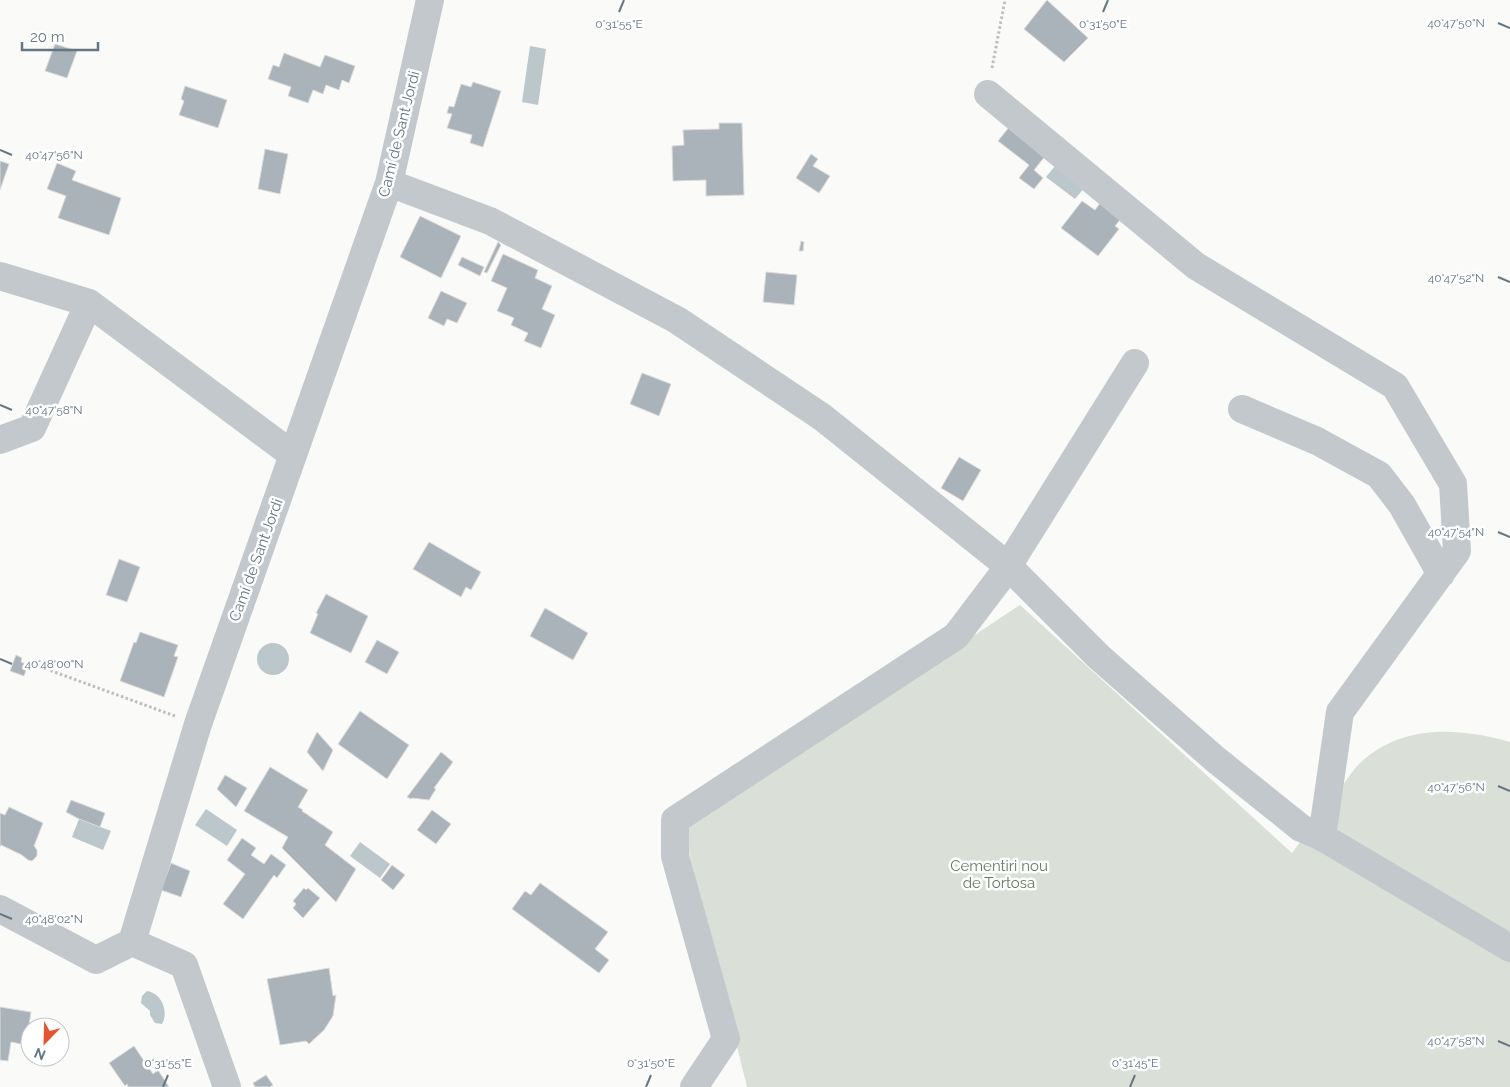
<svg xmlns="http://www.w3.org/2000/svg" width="1510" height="1087" viewBox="0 0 1510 1087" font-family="Raleway,sans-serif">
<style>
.green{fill:#dadfd7}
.water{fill:#bbc7cb}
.building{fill:#aab3b9;stroke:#dcdcda}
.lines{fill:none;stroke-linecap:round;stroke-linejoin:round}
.path{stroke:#bbbfc2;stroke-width:3;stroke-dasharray:2.5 2.5;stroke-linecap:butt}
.minor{stroke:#c3c8cc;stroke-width:28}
.ticks{fill:none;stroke:#657683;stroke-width:2}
.labels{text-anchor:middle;stroke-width:5;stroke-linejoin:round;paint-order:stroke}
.street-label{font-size:15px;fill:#657683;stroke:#fff}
.park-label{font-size:15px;fill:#687a64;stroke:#fff}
.ticks-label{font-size:12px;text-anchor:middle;fill:#657683;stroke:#fff;stroke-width:5;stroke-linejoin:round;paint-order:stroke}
</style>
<rect width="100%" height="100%" fill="#fafaf8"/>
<path class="green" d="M1020 605 1292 853C1307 833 1323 812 1338 792 1345 783 1351 772 1359 764 1401 724 1457 727 1510 742V1087H747L683 828Z"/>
<path class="water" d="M530 46 546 49 538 105 522 102Z
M1056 165 1085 187 1075 199 1046 177Z
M257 659a16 16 0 1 1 32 0a16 16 0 1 1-32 0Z
M206 809 237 830 227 846 195 825Z
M79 819 111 831 103 850 72 837Z
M360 842 390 864 380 878 350 856Z
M147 991C162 993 169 1012 162 1024L155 1023 150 1015V1011L141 1003 142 996Z"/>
<path class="building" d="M1047 0 1088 38 1064 62 1024 29Z
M55 44 77 51 67 78 45 71Z
M284 53 320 67 325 55 355 66 349 83 342 80 339 90 326 85 323 94 313 90 308 103 288 96 291 87 268 79 273 65 279 67Z
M473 82 501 91 483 147 470 143 472 135 447 128 452 114 447 113 449 106 454 107 461 84 471 87Z
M185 86 227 100 218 128 179 115 184 101 181 99Z
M719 123H742L744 195 706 196V180L673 181 672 146 684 145 683 130 719 129Z
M1010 126 1046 155 1034 170 1043 178 1034 189 1019 178 1029 165 998 141Z
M265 149 288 154 280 194 258 189Z
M811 154 818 159 813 166 830 176 819 193 796 178Z
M0 161 9 164 0 190Z
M57 163 76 171 72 180 121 198 109 235 58 218 66 196 47 189Z
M1103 199 1124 215 1115 226 1119 229 1098 256 1061 228 1082 201 1095 210Z
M420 216 461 236 441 278 400 257Z
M801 241 804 242 803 251H799Z
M498 242 501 245 487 273 484 272Z
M503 254 538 270 535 278 552 286 542 309 555 315 541 348 524 341 528 333 511 325 514 318 497 311 507 288 491 281Z
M462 257 484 267 480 276 458 265Z
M766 272 797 275 794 305 763 302Z
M441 291 467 303 457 323 447 319 444 326 428 318Z
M642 373 671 384 659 416 630 404Z
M959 457 981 470 963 501 941 488Z
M429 542 481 572 471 590 466 587 461 597 413 569Z
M119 559 140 567 127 602 106 595Z
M326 594 368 616 351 653 310 633 318 614 316 613Z
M545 608 588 633 573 660 530 636Z
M140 632 178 645 174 656 178 657 164 697 120 681 134 642 136 643Z
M377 640 399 652 387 674 365 662Z
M16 655 22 658 21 662 28 665 24 676 10 671Z
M360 711 409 745 387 779 338 744Z
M317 732 333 750 323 771 307 752Z
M441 752 453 762 434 788 436 789 429 800 412 798 411 799 407 797Z
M270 767 308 790 298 807 303 810 302 811 333 832 325 845 356 869 336 902 282 848 288 837 244 811Z
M225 775 247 788 236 807 217 789Z
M71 800 105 813 100 827 79 819 66 812Z
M9 807 43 823 34 846 37 850V856L32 861 28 860 22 855 1 845 0 847V813L5 815Z
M432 810 451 824 436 844 417 830Z
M242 838 256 848 251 855 264 864 271 854 286 865 277 878 274 875 243 919 223 904 245 874 227 860Z
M171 863 190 871 181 897 161 890Z
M392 865 405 875 393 890 381 880Z
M540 883 608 932 595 949 609 960 599 973 512 909 525 891 531 895Z
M304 888 306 890 308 888 320 898 303 918 293 908 296 904 293 901Z
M329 968 333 996 336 995 333 1016 324 1030 309 1044 306 1041 280 1045 267 979Z
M0 1007 31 1012 26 1045 11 1042 8 1061 0 1060Z
M134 1046 153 1074 158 1070 169 1087H128L127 1084 125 1086 109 1063Z
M266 1075 273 1085 270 1087H255L253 1083Z"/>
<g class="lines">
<path class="path" d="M992 68 1005 0
M27 662 175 716"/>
<path class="minor" d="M988 94 1196 266 1395 386 1453 484 1457 551 1340 712 1322 837
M389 183 490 221 677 320 822 417 1007 565 1099 657 1215 759 1301 828 1322 837 1510 948
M0 276 89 303 293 455
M1242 409 1317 441 1379 475 1402 505 1441 574
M0 440 32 428 89 303
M0 909 96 960 132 942
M132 942 198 724 389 183 430 0
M132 942 184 965 227 1087
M694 1087 726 1039 675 856V820L956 636 1003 574 1135 363"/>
</g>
<path class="ticks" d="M619 12 624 0M1103 12 1108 0M1498 23 1510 28M0 150 12 155M1498 277 1510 282M0 405 12 410M1498 532 1510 537M0 659 12 664M1498 786 1510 791M0 914 12 919M1498 1041 1510 1046M163 1087 168 1075M646 1087 651 1075M1130 1087 1135 1075"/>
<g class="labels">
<g class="street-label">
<text transform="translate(399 134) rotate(-76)" y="5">Camí de Sant Jordi</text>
<text transform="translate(256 560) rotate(-70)" y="5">Camí de Sant Jordi</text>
</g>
<g class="park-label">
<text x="999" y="871">Cementiri nou<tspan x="999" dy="17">de Tortosa</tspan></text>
</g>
</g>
<g class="ticks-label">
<text x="1456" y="27">40°47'50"N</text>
<text x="619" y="28">0°31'55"E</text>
<text x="1103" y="28">0°31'50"E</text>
<text x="54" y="159">40°47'56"N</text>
<text x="1456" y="282">40°47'52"N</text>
<text x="54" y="414">40°47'58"N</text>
<text x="1456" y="536">40°47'54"N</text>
<text x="54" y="668">40°48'00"N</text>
<text x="1456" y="791">40°47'56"N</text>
<text x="54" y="923">40°48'02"N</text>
<text x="1456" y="1045">40°47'58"N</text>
<text x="168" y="1067">0°31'55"E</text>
<text x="651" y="1067">0°31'50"E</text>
<text x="1135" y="1067">0°31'45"E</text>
</g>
<g transform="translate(45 1042) rotate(203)"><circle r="24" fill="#ffffff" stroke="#c1c8cd"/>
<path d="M0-4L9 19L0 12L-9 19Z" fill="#e4572e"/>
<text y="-8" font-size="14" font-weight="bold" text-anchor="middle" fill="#657683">N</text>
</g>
<path d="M22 42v8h76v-8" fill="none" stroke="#657683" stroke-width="2.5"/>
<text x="30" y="42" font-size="15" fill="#657683" stroke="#ffffff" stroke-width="4" paint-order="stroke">20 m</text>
</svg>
